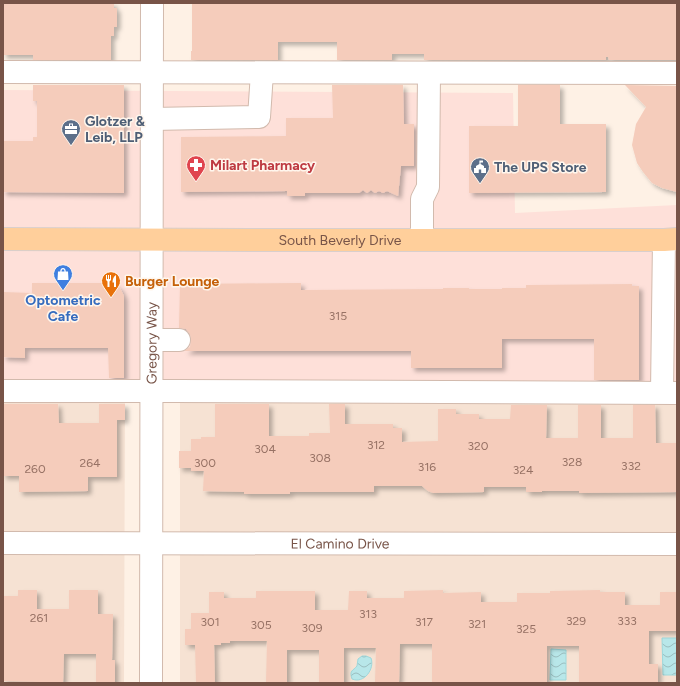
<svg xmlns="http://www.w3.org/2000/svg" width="680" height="686" viewBox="0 0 680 686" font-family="Figtree,sans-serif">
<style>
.residential{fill:#f6e2d3}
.commercial{fill:#fee0d9}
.water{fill:url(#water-waves);stroke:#9ed8db}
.building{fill:#f5ccbb;filter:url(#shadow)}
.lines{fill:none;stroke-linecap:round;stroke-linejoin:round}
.minor-casing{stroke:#d2baad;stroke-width:24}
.major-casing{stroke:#d9cfcc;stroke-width:24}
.minor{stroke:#fff;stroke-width:22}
.major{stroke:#ffcf9b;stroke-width:22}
.labels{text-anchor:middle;stroke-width:3;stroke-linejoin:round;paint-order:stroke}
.number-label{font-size:12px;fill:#977265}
.service-label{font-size:14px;font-weight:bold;fill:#4e5e75;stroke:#fff6ed;text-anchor:start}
.health-label{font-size:14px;font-weight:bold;fill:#be3a42;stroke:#fff6ed;text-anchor:start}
.street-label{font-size:14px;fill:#785448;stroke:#fff6ed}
.food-label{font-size:14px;font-weight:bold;fill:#c56008;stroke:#fff6ed;text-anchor:start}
.shop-label{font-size:14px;font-weight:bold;fill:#366cbe;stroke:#fff6ed}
</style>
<defs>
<pattern id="water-waves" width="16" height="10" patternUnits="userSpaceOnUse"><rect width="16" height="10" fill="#b8e7e9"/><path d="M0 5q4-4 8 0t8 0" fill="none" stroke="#9abebf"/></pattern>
<filter id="shadow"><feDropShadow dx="3.5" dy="3.5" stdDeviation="2" flood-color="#0004"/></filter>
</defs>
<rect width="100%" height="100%" fill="#fef1e5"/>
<path class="residential" d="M3 396H125L124 683H3Z
M677 398V683H180V400Z"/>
<path class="commercial" d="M3 90 513 93 515 213 677 205V388L3 383Z"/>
<path class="water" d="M662 638H677V675H663Z
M551 649 566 650V680H550Z
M362 656H366L371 658C375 669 364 684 352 679 349 670 353 671 357 666L358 659Z"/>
<path class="building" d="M3 3H114V8H117V27H114V36H111V60H33V55H3Z
M192 3H677V60H609L608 57H606V60H424V54H392V60H337V42H278V60H191V51H192Z
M33 85H124V193L3 192V141H33V137H37V101H33Z
M332 85H403L404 124H414V166H401L398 196 387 191 383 193 379 191 375 193 371 190 367 193 363 190 359 193H305V196H287V191L181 192V137L286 136V118H333Z
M518 85H560V124H606V192L469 193V126H518Z
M625 85 677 86V192L662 188 652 183 643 172 637 163 632 145 636 124 646 107Z
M32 283H110L114 284 120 288 124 296V378H109L108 348H25V358L3 357V292L32 293Z
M301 283V290L443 289V288H469V289H502V288H526V285L632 284V286H639V380H594V339H502V368H411V351H184L190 347 191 340 190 334 186 329 179 328 180 284Z
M3 404H58L59 423H99V404H125V420H117V477H88V491L19 492V476H3Z
M215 404H269V436H309V433H330L329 404H345V424H393V428H402V442L438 441V409H456V414H479V419H510L511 405H547L546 438H578V405H601V438H633V405H655L656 443H677V492L579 493V491H542V492H526V487H484V492L433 493 428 491 422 486H374V492H290V494H244V492L203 491 204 471H191V468H179V451H191V439H201V437H215Z
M18 590H37V609H69V590H98V614H113L112 660H115V683H96V654H64L63 683H39V682L3 681V596H18Z
M443 590V593L481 592V602H517V593H550V591L600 590V592H625V605H660V592H677V631H649V664H658V682H579V646H547V683H432V644H400L399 682H375L376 648H344V683H319V650H287V682H266L267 641H230V643H221V645H214L215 683H196L195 645H185V629H191V613H209V592H224V598H256V591H315V610H348L349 591H367V598H404V591Z"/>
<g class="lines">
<g class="minor-casing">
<g id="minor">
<path d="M3 72 677 73"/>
<path d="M152 119 259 117 262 73"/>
<path d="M422 240V199L428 187 429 73"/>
<path d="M152 340H179"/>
<path d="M3 391H176L677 393"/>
<path d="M662 392 664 240"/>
<path id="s1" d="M3 543 677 544"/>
<path id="s2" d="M151 683 152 3"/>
</g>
</g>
<g class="major-casing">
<g id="major">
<path id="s3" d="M3 239 252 240H664L677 239"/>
</g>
</g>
<use href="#minor" class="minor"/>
<use href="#major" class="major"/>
</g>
<defs>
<g id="office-pin" transform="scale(1)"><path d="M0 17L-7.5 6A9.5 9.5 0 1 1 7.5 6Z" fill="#5c6f8a" stroke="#fff6ed"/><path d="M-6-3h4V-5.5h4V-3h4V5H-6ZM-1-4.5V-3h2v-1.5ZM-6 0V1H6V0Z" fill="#fff"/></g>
<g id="pharmacy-pin" transform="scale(1)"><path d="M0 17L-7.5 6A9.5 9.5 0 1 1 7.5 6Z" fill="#e0444e" stroke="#fff6ed"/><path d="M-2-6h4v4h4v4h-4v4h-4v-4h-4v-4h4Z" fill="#fff"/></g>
<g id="civic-pin" transform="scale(1)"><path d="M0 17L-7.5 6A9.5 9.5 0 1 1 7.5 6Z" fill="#5c6f8a" stroke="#fff6ed"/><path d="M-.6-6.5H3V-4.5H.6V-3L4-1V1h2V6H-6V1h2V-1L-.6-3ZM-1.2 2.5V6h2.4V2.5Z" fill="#fff"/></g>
<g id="shop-pin" transform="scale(1)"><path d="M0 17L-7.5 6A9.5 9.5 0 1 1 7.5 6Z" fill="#3f7fe0" stroke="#fff6ed"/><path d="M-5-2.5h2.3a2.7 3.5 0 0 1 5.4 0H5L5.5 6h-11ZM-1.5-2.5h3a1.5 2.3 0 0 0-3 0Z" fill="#fff"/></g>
<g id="restaurant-pin" transform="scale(1)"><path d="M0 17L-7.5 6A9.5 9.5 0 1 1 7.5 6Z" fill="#e8710a" stroke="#fff6ed"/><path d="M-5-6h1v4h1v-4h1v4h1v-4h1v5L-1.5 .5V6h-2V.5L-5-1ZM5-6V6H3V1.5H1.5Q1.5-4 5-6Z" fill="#fff"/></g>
</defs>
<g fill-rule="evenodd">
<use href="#office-pin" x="71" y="129"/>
<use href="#pharmacy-pin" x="196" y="165"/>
<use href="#civic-pin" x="480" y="167"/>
<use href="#shop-pin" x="63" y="274"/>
<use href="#restaurant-pin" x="111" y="281"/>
</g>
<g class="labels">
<g class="number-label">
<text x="338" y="320">315</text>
<text x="376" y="449">312</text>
<text x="478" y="450">320</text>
<text x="265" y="453">304</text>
<text x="320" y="462">308</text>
<text x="572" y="466">328</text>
<text x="90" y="467">264</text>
<text x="205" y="467">300</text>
<text x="631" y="470">332</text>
<text x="427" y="471">316</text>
<text x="35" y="473">260</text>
<text x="523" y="474">324</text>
<text x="368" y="618">313</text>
<text x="39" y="622">261</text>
<text x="576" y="625">329</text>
<text x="627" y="625">333</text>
<text x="210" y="626">301</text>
<text x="424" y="626">317</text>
<text x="477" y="628">321</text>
<text x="261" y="629">305</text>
<text x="312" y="632">309</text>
<text x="526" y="633">325</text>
</g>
<g class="service-label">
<text x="85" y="126">Glotzer &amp;<tspan x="85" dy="16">Leib, LLP</tspan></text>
<text x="494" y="172">The UPS Store</text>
</g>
<g class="health-label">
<text x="210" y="170">Milart Pharmacy</text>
</g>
<g class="street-label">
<text dy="5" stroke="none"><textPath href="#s3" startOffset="337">South Beverly Drive</textPath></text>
<text dy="5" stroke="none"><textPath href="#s2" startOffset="340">Gregory Way</textPath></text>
<text dy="5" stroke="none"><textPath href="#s1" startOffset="337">El Camino Drive</textPath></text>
</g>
<g class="food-label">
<text x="125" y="286">Burger Lounge</text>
</g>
<g class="shop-label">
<text x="63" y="305">Optometric<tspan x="63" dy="16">Cafe</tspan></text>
</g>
</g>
<rect width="680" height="686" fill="none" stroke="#785448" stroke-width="8"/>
</svg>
